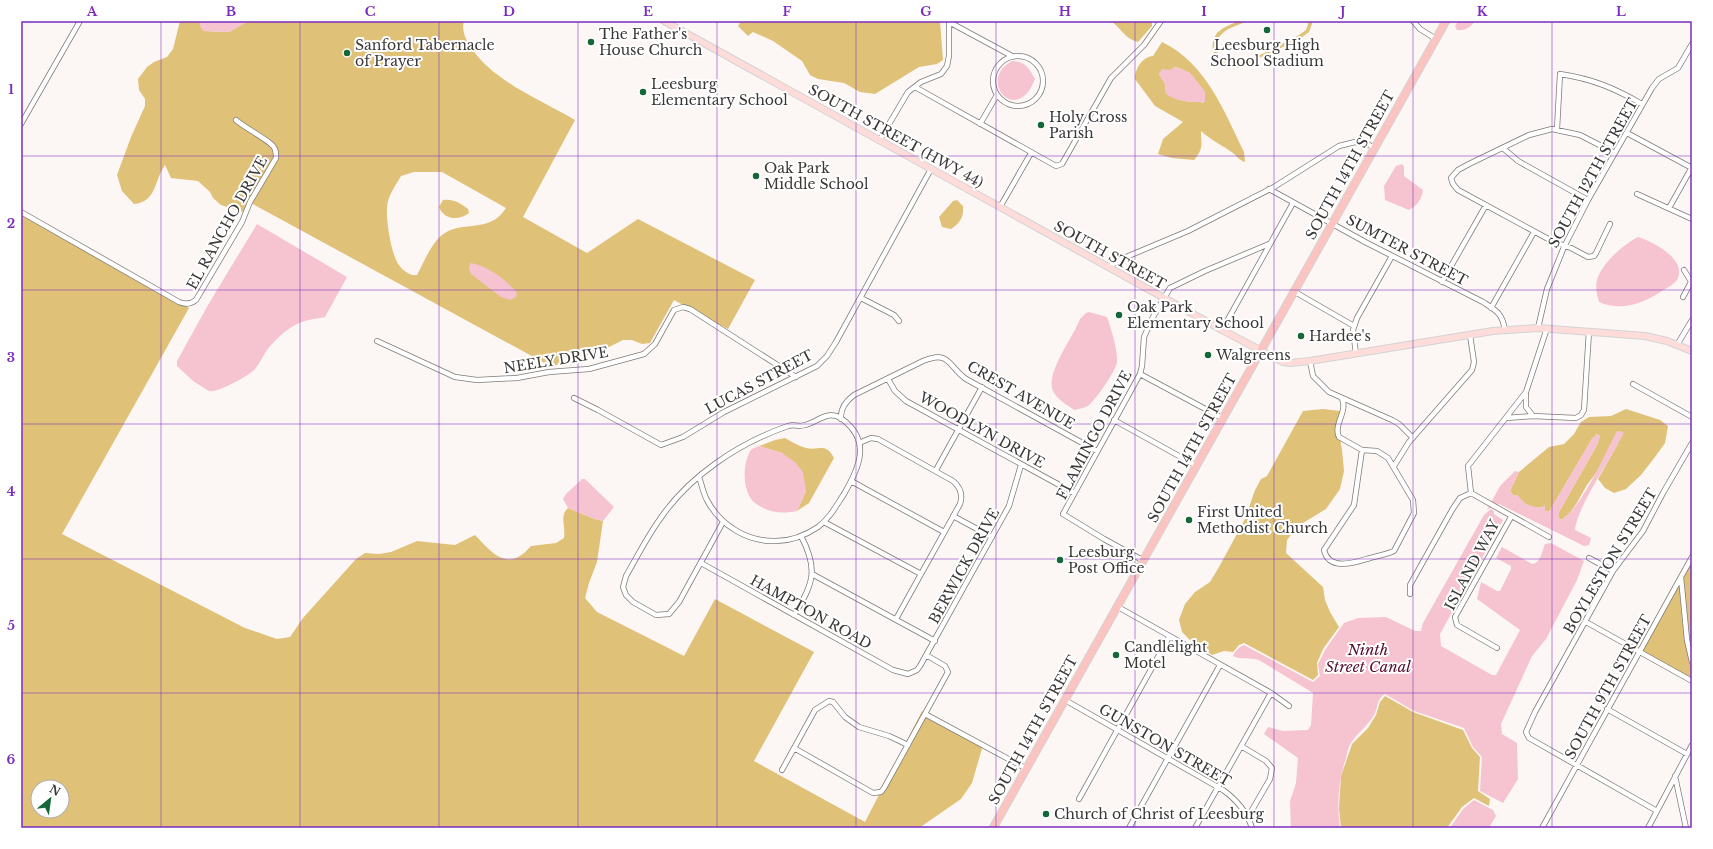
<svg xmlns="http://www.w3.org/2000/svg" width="1713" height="849" viewBox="0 0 1713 849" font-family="'Libre Baskerville',serif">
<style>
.green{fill:#e0c178;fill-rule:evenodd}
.water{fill:#f6c3d0}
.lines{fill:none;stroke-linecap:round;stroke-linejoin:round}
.minor-casing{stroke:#7f7b78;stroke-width:6}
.major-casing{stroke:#d4d3d3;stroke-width:8}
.highway-casing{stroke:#d4d3d3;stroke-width:9}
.minor{stroke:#fff;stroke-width:4.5}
.major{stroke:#fddcda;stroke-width:6}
.highway{stroke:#fcc4c1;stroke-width:7}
.grid{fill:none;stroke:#7b2cbf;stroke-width:1;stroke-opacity:0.55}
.poi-dot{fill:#156738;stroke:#fff;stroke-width:1.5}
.labels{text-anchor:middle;stroke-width:4;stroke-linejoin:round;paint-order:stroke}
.poi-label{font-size:14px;fill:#3a3837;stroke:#fff;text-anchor:start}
.street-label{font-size:14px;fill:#3a3837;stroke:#fff}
.water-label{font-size:15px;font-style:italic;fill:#540e2b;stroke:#fff}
.neatline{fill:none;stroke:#7b2cbf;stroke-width:1.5}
.grid-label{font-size:13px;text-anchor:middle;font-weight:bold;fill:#7b2cbf}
</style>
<rect width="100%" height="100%" fill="#fcf7f5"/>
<path class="green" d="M180 21H199L204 31 229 32 248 21H464C458 39 484 65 498 75 521 93 550 105 575 120L523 217 587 253 638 219 755 280 728 329 674 300 650 343 642 344 632 340H623L601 351 587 355 572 352 566 354 559 364 552 367 249 202 243 212 221 205 213 198 210 192 198 181 171 178 165 165C154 180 157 202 134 204L122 191 117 175 131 137 145 106V99L139 90 138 79 147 67 154 62 167 57 173 49ZM414 172H442L506 208C488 237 457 216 437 240 429 249 423 264 417 275 410 276 403 271 399 265 391 255 386 220 387 207 388 195 396 185 401 176Z
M741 21H940L943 60 937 64 919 67 875 94 860 92 844 83 818 79 810 75 802 61 773 41 753 32 748 36 738 26Z
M1111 21H1150L1152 22V26L1138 42C1125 39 1121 28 1111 21Z
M1239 21H1247C1239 25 1226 28 1220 36 1211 47 1220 65 1235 64 1246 64 1287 41 1299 35L1306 30 1309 21H1313L1309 32 1301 38C1287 45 1273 52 1259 58 1252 62 1244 67 1236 68 1217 70 1206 48 1217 33 1223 27 1232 24 1239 21Z
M1162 42C1206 63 1224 111 1244 152L1245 162C1240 161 1237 156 1233 153 1222 145 1212 141 1201 131 1201 145 1204 148 1194 160L1172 158 1158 154 1163 139 1183 122 1155 106 1135 79C1135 69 1142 57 1153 56ZM1175 67C1193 72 1194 79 1205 92L1203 103 1199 101C1188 103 1175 100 1166 93L1165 84 1159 74 1171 70Z
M443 200C454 199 460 203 468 209L469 213C459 221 444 220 439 207Z
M957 200 963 206C964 217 960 223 951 229L942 227 939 217 953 201Z
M21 212 189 308 62 534 245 628 277 639 290 637 303 618 356 559 365 553 379 554 391 552 417 541 455 545 475 535C493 554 508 573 531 546L556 543 564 538C566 526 559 516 568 508L595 519 603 521 597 562 589 583 585 598 597 612 684 656 715 599 814 652 754 761 865 822 922 711 983 745 972 783 961 799 919 828H21ZM38 787H62V811H38Z
M1323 409 1340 411 1338 426 1342 450 1344 471 1340 489 1326 509 1298 526 1287 540 1286 553 1323 587 1325 600 1330 612 1339 627 1323 649 1317 663 1318 675 1313 680 1244 643 1239 645 1233 652 1224 651 1212 655 1190 640 1182 632 1179 620 1185 604 1195 592 1210 582 1219 567 1245 519 1255 490 1261 479 1267 476 1303 411Z
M1626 409 1660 420 1668 426 1665 443 1655 457 1641 475 1626 489 1614 493 1605 488 1598 479 1619 442C1609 457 1597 471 1587 485 1579 498 1574 512 1561 520L1558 517 1559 512 1597 445 1600 436 1597 434 1592 439 1549 512 1545 511 1544 507C1533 510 1523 504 1517 495L1514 496 1510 491 1519 472 1549 447 1564 444 1574 434 1581 422 1589 417 1611 416Z
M785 438C792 442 799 446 806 448 820 451 825 442 834 458L809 503 797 511 806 491 782 453 759 446 775 440Z
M1692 557V680L1641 653Z
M1385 696 1413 712 1463 730 1472 748 1480 757 1478 791 1490 799 1489 806 1474 798 1462 807 1447 828H1341L1339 808 1341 776 1352 744 1368 728 1376 715 1380 702Z"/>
<path class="water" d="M199 21H248L229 32 204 31 201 28Z
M1458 21H1475C1471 27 1465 31 1457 30L1455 26Z
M1012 61C1026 62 1029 68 1035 79 1017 127 976 80 1012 61Z
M1175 67 1189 72 1192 75 1205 92V102C1194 102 1180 102 1169 96L1166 93 1165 84 1159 74 1162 69 1171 70Z
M1402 164 1404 167V176L1423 190C1422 199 1417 206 1409 210L1385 200 1384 186 1396 166Z
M257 224 347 277 325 317C314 319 304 320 295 325 284 331 274 341 267 350 263 356 260 363 255 369 249 376 217 393 209 391L193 381 177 366V361L208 305Z
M1638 237C1653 242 1688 259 1677 280 1674 284 1669 287 1665 289 1645 303 1622 312 1599 302 1597 295 1595 287 1597 280 1601 264 1624 244 1638 237Z
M470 263C487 265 507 280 517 293L516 297 510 300 501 297 471 274 469 268Z
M1089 312 1107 317C1111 328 1118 351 1117 362 1116 371 1096 399 1089 405 1085 408 1079 409 1074 410 1067 405 1057 399 1053 391 1045 373 1074 336 1080 319L1086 313Z
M1617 431H1620L1624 433 1619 442C1608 463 1577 508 1575 530L1591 538 1589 545 1584 546 1499 504 1494 508 1491 507 1487 510 1500 486 1515 471 1519 472 1510 491 1514 496 1517 495 1527 505 1540 508 1545 505V510L1549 512 1592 439 1597 434 1600 436 1597 445 1559 512 1558 517 1561 520C1582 508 1605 453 1617 431Z
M759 446 782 453 795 462 803 472 806 491 797 511C782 514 768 513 755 503 742 493 742 463 751 450 753 448 756 447 759 446Z
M582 479H585L614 507 603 521 595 519 568 508 563 499 566 494Z
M1491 509 1494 511V514L1503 520 1440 634 1441 646 1492 675H1496L1520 630 1477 599 1481 582 1497 591H1500L1511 569V566L1496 558 1502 547 1532 564C1541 563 1542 551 1545 544L1551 543 1584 561 1577 580 1546 639 1532 656 1501 724 1502 734 1517 743 1518 779 1503 803 1480 791 1482 757 1473 747 1464 728 1414 711 1385 694C1377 698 1378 708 1374 715 1368 726 1357 733 1351 743 1348 747 1347 754 1346 758 1338 781 1337 804 1340 828H1291L1290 801 1296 783 1298 758 1264 734 1268 727 1283 731 1308 730 1311 725 1313 693 1259 660C1250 657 1241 660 1233 656 1235 651 1239 647 1244 645L1313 682 1320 676 1318 664 1325 650 1344 623 1358 618 1386 617 1415 631H1421L1423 623 1441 591 1484 515Z
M1474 800 1493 810 1496 816 1489 828H1450L1463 809Z"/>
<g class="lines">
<g class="minor-casing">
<path id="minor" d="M1413 21 1420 29 1436 39
M949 22 1012 56
M993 81a25 25 0 1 1 50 0a25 25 0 1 1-50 0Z
M915 87 1056 166 1062 164 1111 78 1144 45 1161 21
M21 124 80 21
M980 124 997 95
M1557 129 1560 74C1593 79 1614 88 1642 104
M1627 133 1692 168
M879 141 908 92 921 82 941 74 947 66 949 56V21
M1504 149 1518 161 1588 200
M1269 189 1367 243 1483 302C1497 311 1502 313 1505 330
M1637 194 1692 219
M1000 207 1031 153
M1669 208 1692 167
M21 212 179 302C186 305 191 304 196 300L242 222 250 202 276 158C276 153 276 149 273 146 267 139 245 128 236 120
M1610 224 1596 253 1594 256 1588 257 1571 248 1552 241 1458 190 1453 184 1451 178 1458 170 1469 164 1529 135 1552 129 1580 135 1615 153
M1108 267 1126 257 1188 231 1274 187 1339 146 1355 142 1367 144 1375 148
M1684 270 1692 283
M1442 282 1486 205
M1295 292 1354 326
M1683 297 1691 282
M861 298 894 315 899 321
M1491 308 1534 232
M1538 328 1547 289 1564 247 1588 200 1652 88 1659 79 1678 68 1692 44
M1222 330 1293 203
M377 341 455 377 477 380 517 378 549 372 589 369 644 354 655 344 674 310 683 307 690 309 796 377
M1677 345 1692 320
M1356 354 1353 330 1357 318 1392 256
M1310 361 1313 376 1329 392 1392 420 1399 424 1413 438
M1140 374 1224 419
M888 379 895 391 906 401 1074 493
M1633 384 1692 417
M1526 395V407L1533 416 1576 418 1581 415 1584 410 1589 331
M574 398 598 410 661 445 683 437 724 412 817 366 827 356 836 342 931 169
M1342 399C1348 411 1333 425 1339 437L1362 450 1377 451 1388 458 1413 500 1414 513 1394 551C1387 554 1378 556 1370 558 1356 562 1329 572 1324 550L1354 505 1362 450
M1506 418 1533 416
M841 419C840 409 846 401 854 395L923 361C950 350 947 365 966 379L1097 451
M1114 420 1197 466
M859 443 871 438 878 439 953 481C960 487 963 495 960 504L896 619
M1394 466 1409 442 1472 370 1474 362 1470 335
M936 470 982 387
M699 477C702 485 703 493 707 500 720 525 747 542 776 541 790 541 806 535 818 527 830 518 836 506 844 494 859 468 872 441 842 419 828 409 818 422 805 425 799 427 793 424 788 426 739 443 689 476 660 519 647 537 637 557 626 576L623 587 626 595 633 602 656 615 669 614 679 602 723 522
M851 481 944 532
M1471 493 1468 466 1526 392 1547 328
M1471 493 1549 537
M953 516 992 537
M824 522 921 574
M1589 558 1613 571
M1144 561 1104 539 1063 514 1140 374 1142 366 1144 337 1153 317 1170 288 1205 271 1269 244
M701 563 893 670 908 674 917 670 920 666 1009 506 1021 465
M812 574 935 641
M1681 577 1687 640 1692 662
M1410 594V585L1452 510 1460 498 1471 493
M1118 607 1271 693 1289 706
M794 615C813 584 819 570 801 536
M1586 622 1692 681
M1497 648 1457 625 1455 617 1511 517
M1065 700 1223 790C1237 800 1247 812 1252 828
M1607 709 1687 754
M925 714 1027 769
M1241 746 1266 761 1272 768 1270 779 1248 817
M794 748 873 793 881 792 884 788 948 672 945 666 926 655
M782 770 815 710 829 701 833 702 845 717 859 727 889 736 908 745
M1675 776 1686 828
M1079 799 1169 637
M1657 811 1529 738 1526 732 1535 712 1613 571 1643 531 1663 493 1692 443
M1129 828 1220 665
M1195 828 1271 693
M1542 828 1692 557
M1648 828 1692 745"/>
</g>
<g class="major-casing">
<path id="major" d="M664 21 1222 330 1283 362 1290 363 1310 361 1493 331 1538 328 1645 336 1667 341 1692 351"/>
</g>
<g class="highway-casing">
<path id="highway" d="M993 828 1446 21"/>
</g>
<use href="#minor" class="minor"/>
<use href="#major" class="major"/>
<use href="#highway" class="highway"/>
</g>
<path class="grid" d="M161 21V828M300 21V828M439 21V828M578 21V828M717 21V828M856 21V828M996 21V828M1135 21V828M1274 21V828M1413 21V828M1552 21V828M21 156H1692M21 290H1692M21 424H1692M21 559H1692M21 693H1692"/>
<g class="poi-dot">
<circle cx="1267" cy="30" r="4"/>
<circle cx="591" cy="42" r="4"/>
<circle cx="347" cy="53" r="4"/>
<circle cx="643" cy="92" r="4"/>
<circle cx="1041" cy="125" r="4"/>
<circle cx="756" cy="176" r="4"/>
<circle cx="1119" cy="315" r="4"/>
<circle cx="1301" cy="336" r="4"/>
<circle cx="1208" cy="355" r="4"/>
<circle cx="1189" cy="520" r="4"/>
<circle cx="1060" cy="560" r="4"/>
<circle cx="1116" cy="655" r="4"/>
<circle cx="1046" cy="814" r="4"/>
</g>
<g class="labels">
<g class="poi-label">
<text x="599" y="39">The Father's<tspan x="599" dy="16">House Church</tspan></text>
<text x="355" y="50">Sanford Tabernacle<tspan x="355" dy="16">of Prayer</tspan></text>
<text x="1267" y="50" text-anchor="middle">Leesburg High<tspan x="1267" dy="16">School Stadium</tspan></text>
<text x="651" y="89">Leesburg<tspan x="651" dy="16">Elementary School</tspan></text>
<text x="1049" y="122">Holy Cross<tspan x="1049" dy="16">Parish</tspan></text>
<text x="764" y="173">Oak Park<tspan x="764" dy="16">Middle School</tspan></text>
<text x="1127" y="312">Oak Park<tspan x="1127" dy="16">Elementary School</tspan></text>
<text x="1309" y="341">Hardee's</text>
<text x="1216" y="360">Walgreens</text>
<text x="1197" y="517">First United<tspan x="1197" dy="16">Methodist Church</tspan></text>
<text x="1068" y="557">Leesburg<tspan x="1068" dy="16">Post Office</tspan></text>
<text x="1124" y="652">Candlelight<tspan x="1124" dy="16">Motel</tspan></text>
<text x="1054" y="819">Church of Christ of Leesburg</text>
</g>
<g class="street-label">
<text transform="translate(896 136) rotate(29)" y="5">SOUTH STREET (HWY 44)</text>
<text transform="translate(1350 165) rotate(-61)" y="5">SOUTH 14TH STREET</text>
<text transform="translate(1593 173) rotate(-61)" y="5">SOUTH 12TH STREET</text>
<text transform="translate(227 223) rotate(-61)" y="5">EL RANCHO DRIVE</text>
<text transform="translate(1407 250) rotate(28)" y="5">SUMTER STREET</text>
<text transform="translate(1110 255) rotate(29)" y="5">SOUTH STREET</text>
<text transform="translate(556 360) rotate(-9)" y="5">NEELY DRIVE</text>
<text transform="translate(759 382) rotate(-28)" y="5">LUCAS STREET</text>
<text transform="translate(1021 395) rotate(30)" y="5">CREST AVENUE</text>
<text transform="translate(982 430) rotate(29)" y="5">WOODLYN DRIVE</text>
<text transform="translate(1094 435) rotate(-62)" y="5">FLAMINGO DRIVE</text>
<text transform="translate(1192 448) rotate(-61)" y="5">SOUTH 14TH STREET</text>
<text transform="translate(1610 561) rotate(-59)" y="5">BOYLESTON STREET</text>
<text transform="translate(1472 565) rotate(-62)" y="5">ISLAND WAY</text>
<text transform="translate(964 566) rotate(-61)" y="5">BERWICK DRIVE</text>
<text transform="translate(811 612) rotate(29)" y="5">HAMPTON ROAD</text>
<text transform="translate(1608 687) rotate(-61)" y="5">SOUTH 9TH STREET</text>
<text transform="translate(1033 730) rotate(-61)" y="5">SOUTH 14TH STREET</text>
<text transform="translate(1165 745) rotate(30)" y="5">GUNSTON STREET</text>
</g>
<g class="water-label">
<text x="1368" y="655">Ninth<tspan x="1368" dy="17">Street Canal</tspan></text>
</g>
</g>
<rect width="1713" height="849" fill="none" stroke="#ffffff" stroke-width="44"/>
<g transform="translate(50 799) rotate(29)"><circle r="19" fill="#ffffff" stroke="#b0afaf"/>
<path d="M0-3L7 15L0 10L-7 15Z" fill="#156738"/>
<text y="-6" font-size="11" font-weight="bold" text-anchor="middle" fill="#3a3837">N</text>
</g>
<rect x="22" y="22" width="1669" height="805" class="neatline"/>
<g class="grid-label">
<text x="92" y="16">A</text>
<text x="231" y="16">B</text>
<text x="370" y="16">C</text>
<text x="509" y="16">D</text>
<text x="648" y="16">E</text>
<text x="787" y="16">F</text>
<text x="926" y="16">G</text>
<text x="1065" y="16">H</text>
<text x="1204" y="16">I</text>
<text x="1343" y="16">J</text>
<text x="1482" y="16">K</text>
<text x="1621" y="16">L</text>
<text x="11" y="94">1</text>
<text x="11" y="228">2</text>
<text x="11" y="362">3</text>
<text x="11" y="496">4</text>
<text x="11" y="630">5</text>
<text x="11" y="764">6</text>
</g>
</svg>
